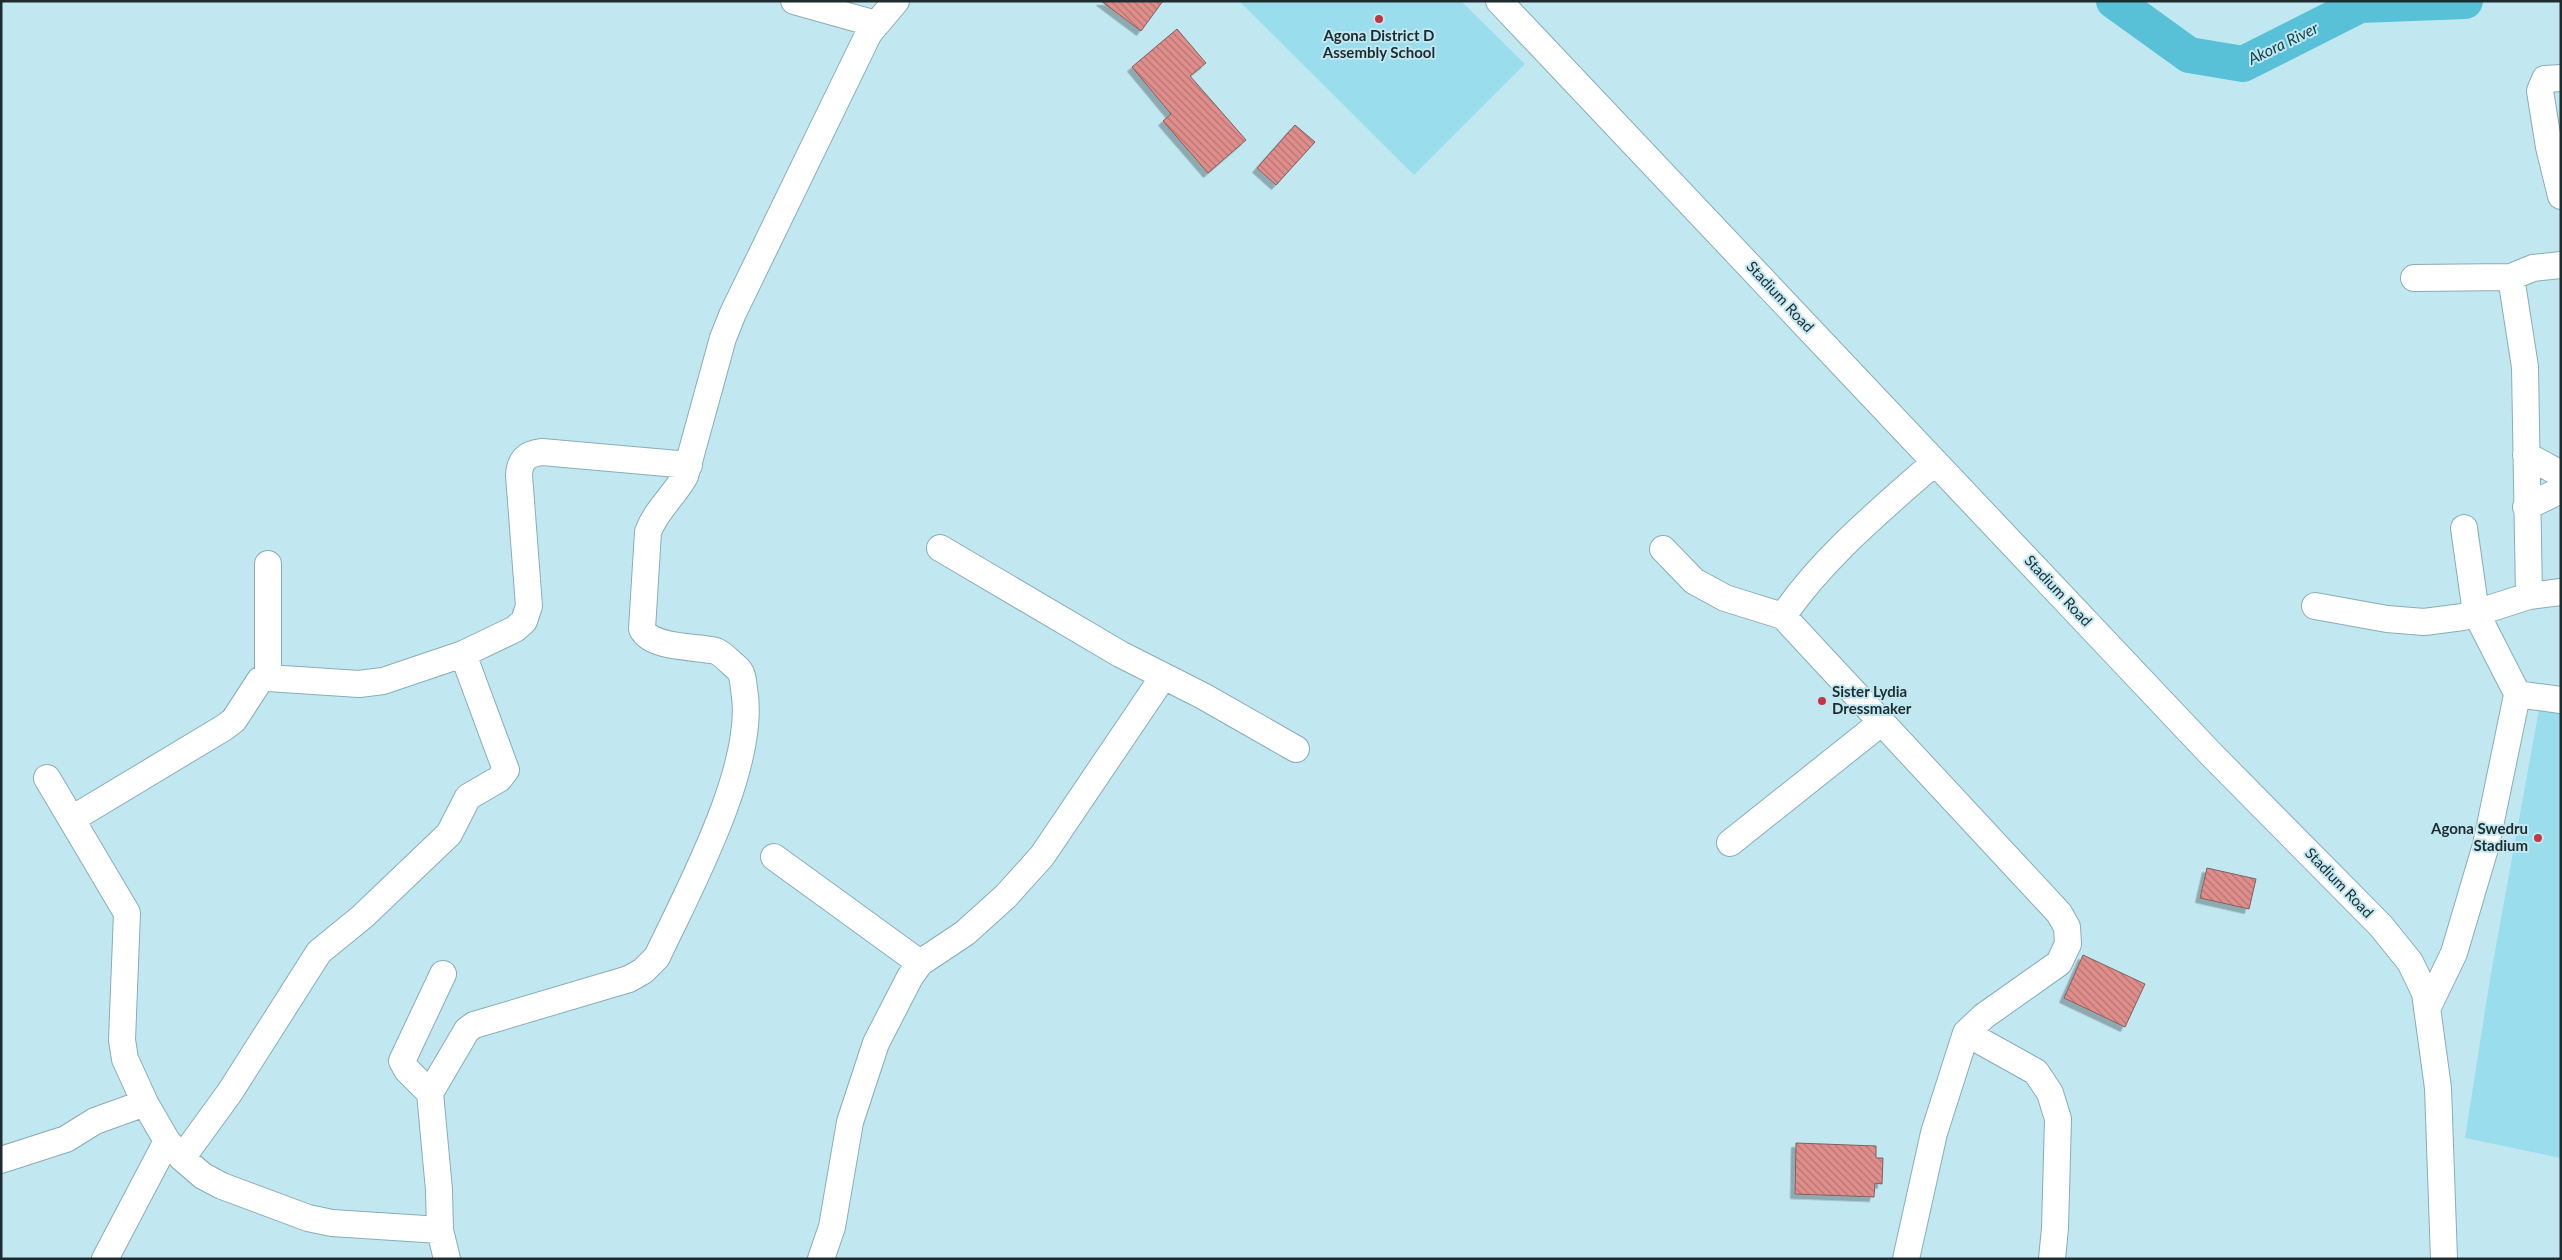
<svg xmlns="http://www.w3.org/2000/svg" width="2562" height="1260" viewBox="0 0 2562 1260" font-family="Lato,sans-serif">
<style>
.pitch{fill:#9added}
.lines{fill:none;stroke-linecap:round;stroke-linejoin:round}
.river{stroke:#58c0d7;stroke-width:36}
.building{fill:url(#building-back-hatch);stroke:#7f5f5d;filter:url(#shadow)}
.minor-casing{stroke:#88adb6;stroke-width:28}
.minor{stroke:#fff;stroke-width:26}
.poi-dot{fill:#c5353f;stroke:#c1e8f1;stroke-width:2}
.labels{text-anchor:middle;stroke-width:4;stroke-linejoin:round;paint-order:stroke}
.poi-label{font-size:15px;font-weight:bold;fill:#1e2c30;stroke:#c1e8f1}
.street-label{font-size:15px;fill:#1e2c30;stroke:#c1e8f1}
.water-label{font-size:16px;font-style:italic;fill:#14434d;stroke:#c1e8f1}
</style>
<defs>
<pattern id="building-back-hatch" width="6" height="6" patternUnits="userSpaceOnUse" patternTransform="scale(1.25)"><rect width="6" height="6" fill="#e08e8b"/><path d="M-1 5l2 2M0 0l6 6M5-1l2 2" fill="none" stroke="#b57472"/></pattern>
<filter id="shadow"><feDropShadow dx="-4.5" dy="4.5" stdDeviation="0" flood-color="#0004"/></filter>
</defs>
<rect width="100%" height="100%" fill="#c1e8f1"/>
<path class="pitch" d="M1239 1H1461L1525 64 1414 175Z
M2542 693 2561 697V1158L2465 1138 2490 979Z"/>
<g class="lines">
<path class="river" d="M2114 1 2189 55 2243 64 2360 5 2465 1"/>
</g>
<path class="building" d="M1101 1H1163L1141 31Z
M1177 29 1206 63 1190 76 1246 140 1208 173 1163 121 1171 114 1132 67Z
M1295 125 1315 142 1276 185 1257 168Z
M2207 868 2256 879 2249 909 2200 898Z
M2083 955 2145 984 2125 1027 2064 998Z
M1796 1143 1876 1146V1158H1883L1882 1184 1875 1183 1874 1197 1795 1194Z"/>
<g class="lines">
<g class="minor-casing">
<path id="minor" d="M794 1 876 24
M1499 1 2210 753 2381 926 2410 962 2425 993 2438 1088 2444 1259
M2561 78 2545 79 2540 91 2549 147 2561 196
M2414 278 2511 277
M2526 455 2561 474
M2526 507 2561 490
M2464 528 2476 613 2519 697
M940 548 1120 654 1203 696 1296 749
M1663 549 1694 581 1725 598 1783 616
M2529 596 2525 367 2511 277 2533 268 2561 265
M2315 606 2387 619 2424 622 2463 617 2529 596 2561 592
M268 678V564
M47 778 127 913 122 1040 125 1059 145 1103 167 1141 182 1158 203 1176 222 1186 308 1218 332 1223 440 1230
M72 819 225 727 234 720 260 680 268 678 359 684 383 681 463 654 515 629 524 621 529 606 519 475C520 460 526 454 542 452L689 465
M1730 843 1882 722
M774 857 920 963
M443 974 402 1061 407 1070 430 1093 439 1190 440 1230 447 1259
M2427 1009 2454 953 2486 845 2516 700 2523 695 2561 700
M1966 1033 2036 1072 2050 1093 2058 1119 2055 1228 2052 1259
M430 1093 467 1030 474 1025 629 979 643 971 657 957C689 889 758 763 744 689 743 681 743 673 737 668 731 663 723 654 716 651 696 646 652 649 642 629L648 532C656 510 674 496 685 476L723 338 733 313 869 33 896 1
M182 1158 230 1092 319 952 362 917 449 834 468 797 499 779 506 770 463 654
M1 1160 66 1139 95 1121 145 1103
M105 1259 167 1141
M821 1259 832 1227 850 1122 876 1043 910 977 920 963 965 933 1006 896 1042 856 1163 677
M1906 1259 1934 1133 1966 1033 1984 1016 2059 963 2068 944 2067 927 2059 913 1783 616C1824 556 1881 510 1935 462"/>
</g>
<use href="#minor" class="minor"/>
</g>
<g class="poi-dot">
<circle cx="1379" cy="19" r="5"/>
<circle cx="1822" cy="701" r="5"/>
<circle cx="2538" cy="838" r="5"/>
</g>
<g class="labels">
<g class="poi-label">
<text x="1379" y="41">Agona District D<tspan x="1379" dy="17">Assembly School</tspan></text>
<text x="1832" y="697" text-anchor="start">Sister Lydia<tspan x="1832" dy="17">Dressmaker</tspan></text>
<text x="2528" y="834" text-anchor="end">Agona Swedru<tspan x="2528" dy="17">Stadium</tspan></text>
</g>
<g class="street-label">
<text transform="translate(1780 297) rotate(47)" y="5">Stadium Road</text>
<text transform="translate(2058 591) rotate(47)" y="5">Stadium Road</text>
<text transform="translate(2339 883) rotate(46)" y="5">Stadium Road</text>
</g>
<g class="water-label">
<text transform="translate(2283 43) rotate(-26)" y="6">Akora River</text>
</g>
</g>
<rect width="2562" height="1260" fill="none" stroke="#1e2c30" stroke-width="5"/>
</svg>
